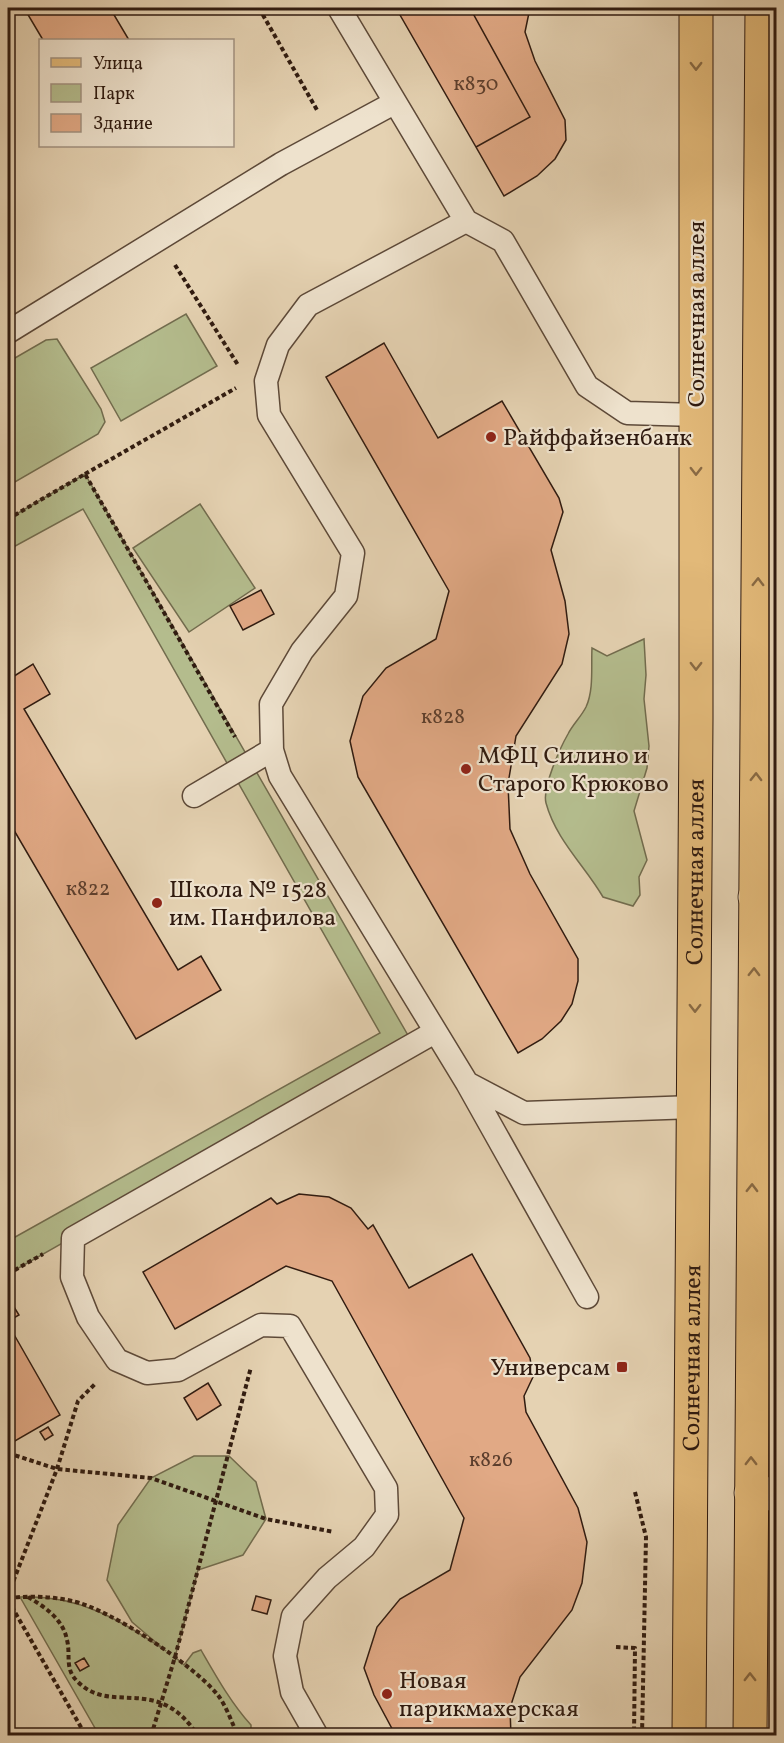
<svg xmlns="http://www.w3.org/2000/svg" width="784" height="1743" viewBox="0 0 784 1743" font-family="Vollkorn,serif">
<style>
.green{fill:#b4bc8d;stroke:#726c4e;stroke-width:1.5}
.building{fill:#e1a985;stroke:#301b10;stroke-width:1.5}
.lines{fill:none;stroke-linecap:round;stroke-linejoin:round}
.service-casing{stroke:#5d4938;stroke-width:25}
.minor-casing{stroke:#5d4938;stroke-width:35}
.primary-casing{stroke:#301b10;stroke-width:35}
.path{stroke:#301b10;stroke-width:4;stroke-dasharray:4.5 3;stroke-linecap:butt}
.service{stroke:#eee2cd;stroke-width:22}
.minor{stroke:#eee2cd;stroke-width:33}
.primary{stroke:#e2b979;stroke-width:33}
.oneway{stroke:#896a44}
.poi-dot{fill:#8f2418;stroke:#eee2cd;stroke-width:2}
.labels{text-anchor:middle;stroke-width:4.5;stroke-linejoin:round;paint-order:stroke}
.number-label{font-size:21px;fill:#5c3e2d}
.street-label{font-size:24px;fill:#301b10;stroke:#eee2cd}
.poi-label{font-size:24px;fill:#301b10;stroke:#eee2cd;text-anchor:start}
</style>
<rect width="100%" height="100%" fill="#e5d2b2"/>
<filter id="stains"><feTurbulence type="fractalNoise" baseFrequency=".00333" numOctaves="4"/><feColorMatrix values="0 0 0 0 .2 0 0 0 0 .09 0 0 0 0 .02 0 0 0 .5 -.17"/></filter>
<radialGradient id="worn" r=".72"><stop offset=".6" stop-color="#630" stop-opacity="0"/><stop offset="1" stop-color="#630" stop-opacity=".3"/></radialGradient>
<path class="green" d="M186 314 217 366 121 421 91 368Z
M57 339 101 409 105 422 98 434 8 486V362L46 340Z
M85 474 413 1044 8 1274V1241L380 1033 83 509 8 550V519Z
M200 504 255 588 189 632 133 548Z
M644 639 646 675 644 699 649 746 647 768 634 811 647 860 639 877 640 895 633 906 603 897C585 866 556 840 546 803 542 788 560 748 568 734 573 724 581 717 586 707 594 690 591 666 592 648L607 656Z
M194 1456H229L256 1482 266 1519 243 1555 198 1570 175 1657 184 1665 193 1653 201 1650C216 1676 231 1703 251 1725V1735H99L20 1597C77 1594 121 1620 166 1651L132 1622 107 1580 118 1525 151 1478Z"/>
<path class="building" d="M24 8H110L129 40H43Z
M396 8H470L530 117 476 147Z
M470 8H530L525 32 535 61 565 120 566 140 555 159 537 176 504 196 476 147 530 117Z
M384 343 438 438 502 401 559 498 563 512 551 550 565 601 569 634 562 664 516 736 508 784 510 829 530 874 578 959V981L572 1004 561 1021 542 1039 518 1053 358 777 350 741 363 696 386 668 436 639 449 591 326 377Z
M261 590 274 614 243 630 230 606Z
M33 664 50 694 24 709 178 970 201 956 221 990 136 1039 8 820V680Z
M299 1194 329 1197 351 1208 368 1229 373 1225 409 1288 472 1254 530 1358 533 1377 524 1396 526 1412 578 1508 587 1542 582 1583 572 1610 520 1677 510 1708 511 1736H396L374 1695 364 1668 377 1627 400 1599 450 1570 464 1518 332 1281 286 1266 175 1329 143 1272 271 1198 277 1204Z
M14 1307 19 1315 10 1320 8 1311Z
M8 1324 60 1415 8 1445Z
M208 1383 221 1405 197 1420 184 1398Z
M48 1427 53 1435 45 1440 40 1432Z
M256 1596 271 1600 267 1614 252 1610Z
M84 1658 89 1666 80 1671 75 1663Z"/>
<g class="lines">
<g class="service-casing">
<path id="service" d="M339 8 466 221 503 241 587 386 627 413 696 415
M466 221 308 305 278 345 266 381 269 415 353 553 346 596 302 651 271 704 272 750 280 776 467 1083 587 1297
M8 332 281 164 394 103
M194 796 272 750
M467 1083 524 1113 694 1107
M317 1736 292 1692 285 1656 293 1616 327 1578 364 1547 387 1515 386 1488 290 1326 261 1325 178 1370 147 1373 117 1360 88 1317 72 1277 73 1238 435 1032"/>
</g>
<g class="minor-casing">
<path id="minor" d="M755 897 776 893
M751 1493 776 1494"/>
</g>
<g class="primary-casing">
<g id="primary">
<path id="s1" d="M689 1736 696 719V8"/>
<path d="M750 1736 762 8"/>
</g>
</g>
<path class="path" d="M259 8 317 110
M175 265 238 365
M85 474 236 388
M8 519 85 474 235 737
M8 1274 43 1254
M8 1453 57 1469 151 1478 266 1519 334 1532
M635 1492 646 1537 642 1736
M8 1595 57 1469 78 1401 96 1383
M28 1597C45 1607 63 1619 67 1640 71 1656 64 1669 78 1682 112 1716 158 1673 198 1736
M8 1598C29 1596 50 1596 72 1601 110 1609 192 1664 217 1694 226 1705 232 1723 238 1736
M8 1600 86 1736
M616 1647 635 1648 634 1736
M151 1736 175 1657 251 1367"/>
<use href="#service" class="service"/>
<use href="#minor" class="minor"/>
<use href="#primary" class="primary"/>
</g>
<defs><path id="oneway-chevron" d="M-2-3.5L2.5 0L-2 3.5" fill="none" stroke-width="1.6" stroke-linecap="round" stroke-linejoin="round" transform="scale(1.5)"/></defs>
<g class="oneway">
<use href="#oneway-chevron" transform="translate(696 66) rotate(90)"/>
<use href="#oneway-chevron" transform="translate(696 471) rotate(90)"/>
<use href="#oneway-chevron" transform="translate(758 582) rotate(-89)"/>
<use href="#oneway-chevron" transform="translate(696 666) rotate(90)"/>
<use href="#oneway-chevron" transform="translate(756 777) rotate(-89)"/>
<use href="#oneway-chevron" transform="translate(754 972) rotate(-89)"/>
<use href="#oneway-chevron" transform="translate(695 1008) rotate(90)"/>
<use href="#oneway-chevron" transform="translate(752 1188) rotate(-89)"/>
<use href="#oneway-chevron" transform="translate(751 1461) rotate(-90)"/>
<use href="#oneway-chevron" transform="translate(750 1677) rotate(-90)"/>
</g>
<g class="poi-dot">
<circle cx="491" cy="437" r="6"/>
<circle cx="466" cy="769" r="6"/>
<circle cx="157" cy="903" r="6"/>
<rect x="616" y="1361" width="12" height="12" rx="3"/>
<circle cx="387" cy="1694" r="6"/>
</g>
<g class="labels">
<g class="number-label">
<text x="476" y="90">к830</text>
<text x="443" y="723">к828</text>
<text x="88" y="895">к822</text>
<text x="491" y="1466">к826</text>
</g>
<g class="street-label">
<text transform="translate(696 314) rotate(-90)" y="8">Солнечная аллея</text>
<text dy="8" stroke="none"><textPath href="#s1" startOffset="864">Солнечная аллея</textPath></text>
<text dy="8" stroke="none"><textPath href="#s1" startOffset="378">Солнечная аллея</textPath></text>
</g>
<g class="poi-label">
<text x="503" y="445">Райффайзенбанк</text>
<text x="478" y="763">МФЦ Силино и<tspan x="478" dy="28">Старого Крюково</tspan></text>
<text x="169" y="897">Школа № 1528<tspan x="169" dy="28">им. Панфилова</tspan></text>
<text x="610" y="1375" text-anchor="end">Универсам</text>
<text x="399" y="1688">Новая<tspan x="399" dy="28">парикмахерская</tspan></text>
</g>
</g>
<rect width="784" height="1743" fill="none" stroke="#e5d2b2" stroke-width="30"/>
<rect x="9" y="9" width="766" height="1725" fill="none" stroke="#301b10" stroke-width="3"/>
<rect x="15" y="15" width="754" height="1713" fill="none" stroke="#301b10" stroke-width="1.5"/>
<rect x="39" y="39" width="195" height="108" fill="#eee2cd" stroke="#a29281" stroke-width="1.5"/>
<rect x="51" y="58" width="30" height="9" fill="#e2b979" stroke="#a29281" stroke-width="1.5"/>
<text x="93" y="69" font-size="18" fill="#301b10">Улица</text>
<rect x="51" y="84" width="30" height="18" fill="#b4bc8d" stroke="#a29281" stroke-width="1.5"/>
<text x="93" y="99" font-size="18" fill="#301b10">Парк</text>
<rect x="51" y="114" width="30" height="18" fill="#e1a985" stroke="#a29281" stroke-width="1.5"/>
<text x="93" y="129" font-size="18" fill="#301b10">Здание</text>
<rect width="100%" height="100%" filter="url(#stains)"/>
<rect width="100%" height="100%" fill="url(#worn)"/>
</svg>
